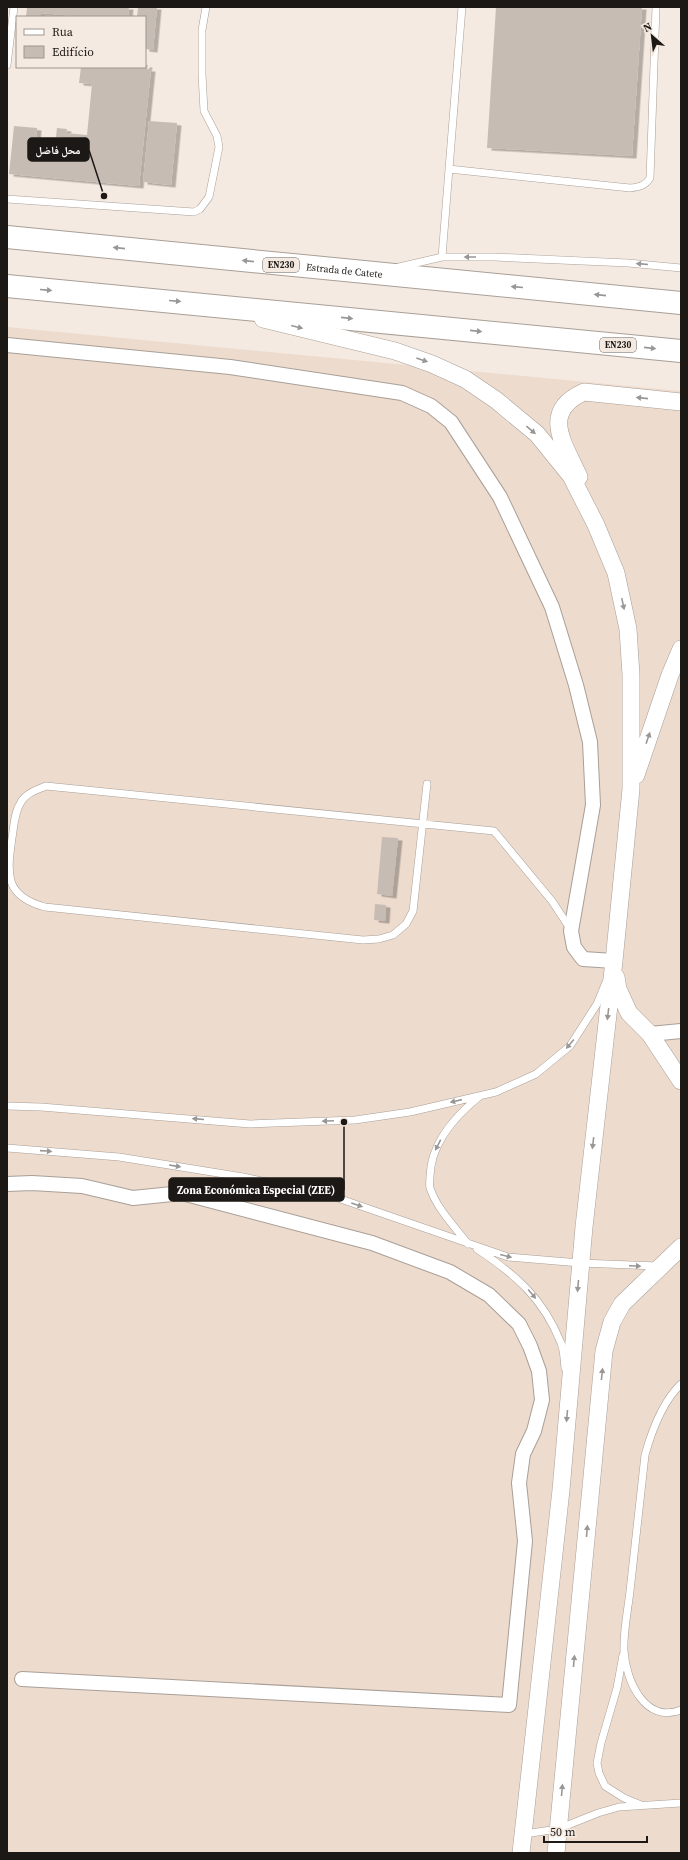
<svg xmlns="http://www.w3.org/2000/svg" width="688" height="1860" viewBox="0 0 688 1860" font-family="'Source Serif 4','Noto Naskh Arabic',serif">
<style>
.built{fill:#eddbce}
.building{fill:#c7bcb4;filter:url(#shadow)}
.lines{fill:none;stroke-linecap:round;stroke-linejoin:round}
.service-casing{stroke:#a99f97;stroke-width:8}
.minor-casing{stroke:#a99f97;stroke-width:16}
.tertiary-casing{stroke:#a99f97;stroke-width:18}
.trunk-casing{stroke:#a99f97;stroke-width:24}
.service{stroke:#fff;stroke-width:7}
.minor{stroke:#fff;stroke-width:14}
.tertiary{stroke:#fff;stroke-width:17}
.trunk{stroke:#fff;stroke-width:22}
.oneway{fill:#999796}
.labels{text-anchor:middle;stroke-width:3.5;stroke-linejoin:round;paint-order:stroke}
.shield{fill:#f5eae1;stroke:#5d5752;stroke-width:1}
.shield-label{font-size:9px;font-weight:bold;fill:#1c1815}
.street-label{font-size:10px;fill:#1c1815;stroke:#f5eae1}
.leader{fill:none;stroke:#1c1815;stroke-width:1.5}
.callout-dot{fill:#1c1815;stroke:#f5eae1;stroke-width:1.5}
.callout{fill:#1c1815;stroke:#1c1815;stroke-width:1.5}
.callout-label{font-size:11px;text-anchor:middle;font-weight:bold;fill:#fff}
</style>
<defs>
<filter id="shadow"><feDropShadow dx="4.5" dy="2.5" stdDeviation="0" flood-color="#0004"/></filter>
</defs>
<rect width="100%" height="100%" fill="#f5eae1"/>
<path class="built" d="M7 327 681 391V1853H7Z"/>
<path class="building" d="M27 7H129L128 17H85L41 13V17H26Z
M138 7H157L153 50 145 49V17H137Z
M496 7H642L632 156 487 148Z
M145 65H148L147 69H151L139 186 9 174 14 126 37 128 36 140 64 143 65 138 56 137 57 128 67 129 66 133 87 135 92 84 79 83 81 67H145Z
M149 121 177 123 171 185 143 182Z
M382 837 398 838 392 896 377 894Z
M375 904 386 905 385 921 374 920Z"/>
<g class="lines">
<g class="service-casing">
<path id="service" d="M462 7 449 169 630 188C639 187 645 186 650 178L656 7
M7 65 14 7
M7 199 194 212 200 209 209 197 219 147 217 136 204 111 202 74V30L206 7
M442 257 449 169
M399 267 442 257H494L628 263 681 268
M427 784 413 911 406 924 393 935 379 939 363 940 45 907C4 896 7 874 12 838 14 826 14 813 21 802 26 793 37 790 46 786L494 831 552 901 571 930
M7 1106 41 1107 250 1124 355 1120 410 1112 496 1092 536 1074 570 1046 597 1004 606 982
M7 1148 119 1157 243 1177 329 1195 508 1257 580 1263 658 1266
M468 1244C455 1227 437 1209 430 1188 429 1185 430 1180 430 1176 431 1143 455 1116 480 1096
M477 1249C516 1275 543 1298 561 1343 564 1350 564 1360 565 1368
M681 1384C662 1402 652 1430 645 1455 640 1500 635 1545 630 1591 628 1609 623 1633 624 1651 626 1681 645 1724 681 1710
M623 1655 617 1688 601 1743 597 1763 599 1773 605 1786 624 1798 641 1805
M524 1834 558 1829 598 1813 619 1807 681 1803"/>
</g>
<g class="minor-casing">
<path id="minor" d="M7 345 230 367 402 393 431 406 451 422 500 497 552 607 576 685 590 742 593 805 571 931 574 947 583 959 614 961
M650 1034 681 1031
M7 1184 32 1183 82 1186 133 1198 182 1193 372 1243 450 1272 489 1295 519 1324 530 1346 539 1371 542 1400 534 1431 523 1454 519 1483 525 1541 509 1705 22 1679"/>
</g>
<g class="tertiary-casing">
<path id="tertiary" d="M263 319 395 351 432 364 465 379 496 400 537 434 571 476 596 525 616 573 628 629 631 675V789L614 961 584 1227 561 1490 521 1853
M579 477C565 445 539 412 584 392L681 402
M636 775 670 675 681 649
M616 977 618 989 629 1013 650 1034 681 1081
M556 1853 604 1351 612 1322 622 1304 681 1247"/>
</g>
<g class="trunk-casing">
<g id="trunk">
<path id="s1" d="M7 237 681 303"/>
<path d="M7 286 681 351"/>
</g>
</g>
<use href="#service" class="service"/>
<use href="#minor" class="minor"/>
<use href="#tertiary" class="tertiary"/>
<use href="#trunk" class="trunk"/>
</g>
<defs><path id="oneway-solid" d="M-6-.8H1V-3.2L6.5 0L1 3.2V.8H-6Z"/></defs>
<g class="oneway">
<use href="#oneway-solid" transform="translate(119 248) rotate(-174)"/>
<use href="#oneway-solid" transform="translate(470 257) rotate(180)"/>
<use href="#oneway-solid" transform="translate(248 261) rotate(-174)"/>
<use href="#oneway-solid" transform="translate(642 264) rotate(-175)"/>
<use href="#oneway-solid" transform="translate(517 287) rotate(-175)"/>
<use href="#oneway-solid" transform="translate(46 290) rotate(5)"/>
<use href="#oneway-solid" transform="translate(600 295) rotate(-174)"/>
<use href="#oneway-solid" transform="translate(175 301) rotate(5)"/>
<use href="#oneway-solid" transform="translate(347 318) rotate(6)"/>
<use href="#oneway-solid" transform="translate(297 327) rotate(14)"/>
<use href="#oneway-solid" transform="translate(476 331) rotate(6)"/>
<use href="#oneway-solid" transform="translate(650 348) rotate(6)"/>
<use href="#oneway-solid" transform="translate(422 360) rotate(19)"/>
<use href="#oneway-solid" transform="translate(642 398) rotate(-174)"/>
<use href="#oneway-solid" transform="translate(531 430) rotate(40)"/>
<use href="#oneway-solid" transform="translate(623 604) rotate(78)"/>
<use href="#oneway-solid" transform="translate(648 738) rotate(-71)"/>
<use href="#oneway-solid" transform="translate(608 1014) rotate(97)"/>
<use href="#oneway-solid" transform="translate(570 1044) rotate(130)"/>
<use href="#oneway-solid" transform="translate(456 1101) rotate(167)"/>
<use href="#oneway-solid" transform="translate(198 1119) rotate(-175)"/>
<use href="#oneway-solid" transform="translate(328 1121) rotate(178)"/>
<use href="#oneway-solid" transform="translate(593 1143) rotate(97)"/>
<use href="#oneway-solid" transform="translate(438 1145) rotate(117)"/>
<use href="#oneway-solid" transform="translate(46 1151) rotate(4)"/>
<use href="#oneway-solid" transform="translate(175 1166) rotate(9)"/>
<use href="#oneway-solid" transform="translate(357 1205) rotate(19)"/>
<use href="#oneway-solid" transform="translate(506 1256) rotate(14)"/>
<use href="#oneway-solid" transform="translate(635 1266) rotate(2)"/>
<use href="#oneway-solid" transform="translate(578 1286) rotate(95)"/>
<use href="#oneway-solid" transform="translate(532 1294) rotate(50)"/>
<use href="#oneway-solid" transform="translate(602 1374) rotate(-84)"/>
<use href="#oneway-solid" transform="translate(567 1416) rotate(95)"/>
<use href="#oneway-solid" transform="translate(587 1531) rotate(-85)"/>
<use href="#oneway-solid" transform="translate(574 1661) rotate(-85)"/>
<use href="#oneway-solid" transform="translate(562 1790) rotate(-85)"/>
</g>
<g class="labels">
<g class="shield">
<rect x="263" y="258" width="36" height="14" rx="3"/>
<rect x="600" y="338" width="36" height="14" rx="3"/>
</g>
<g class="shield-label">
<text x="281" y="268">EN230</text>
<text x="618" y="348">EN230</text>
</g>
<g class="street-label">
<text dy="4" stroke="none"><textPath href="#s1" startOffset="339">Estrada de Catete</textPath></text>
</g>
</g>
<path class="leader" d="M104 196L89 150M344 1122L344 1190"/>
<g class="callout-dot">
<circle cx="104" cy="196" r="4"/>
<circle cx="344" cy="1122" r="4"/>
</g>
<g class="callout">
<rect x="28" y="138" width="61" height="23" rx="4"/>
<rect x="169" y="1178" width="175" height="23" rx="4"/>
</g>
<g class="callout-label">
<text x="58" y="154">محل فاضل</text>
<text x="256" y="1194">Zona Económica Especial (ZEE)</text>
</g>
<rect width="688" height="1860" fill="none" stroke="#1c1815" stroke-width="16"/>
<rect x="16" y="16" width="130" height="52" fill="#f5eae1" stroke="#9e968f"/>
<rect x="24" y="29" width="20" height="6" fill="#ffffff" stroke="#9e968f"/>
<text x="52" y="36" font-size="12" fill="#1c1815">Rua</text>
<rect x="24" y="46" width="20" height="12" fill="#c7bcb4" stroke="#9e968f"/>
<text x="52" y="56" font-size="12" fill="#1c1815">Edifício</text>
<g transform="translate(652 36) rotate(332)" stroke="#f5eae1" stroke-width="3" paint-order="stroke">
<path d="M0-3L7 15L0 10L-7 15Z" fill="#1c1815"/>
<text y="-6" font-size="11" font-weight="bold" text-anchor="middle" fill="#1c1815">N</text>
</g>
<path d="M544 1836v6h103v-6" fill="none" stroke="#1c1815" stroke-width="2"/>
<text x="550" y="1836" font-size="12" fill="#1c1815" stroke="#f5eae1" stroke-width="3" paint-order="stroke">50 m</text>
</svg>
